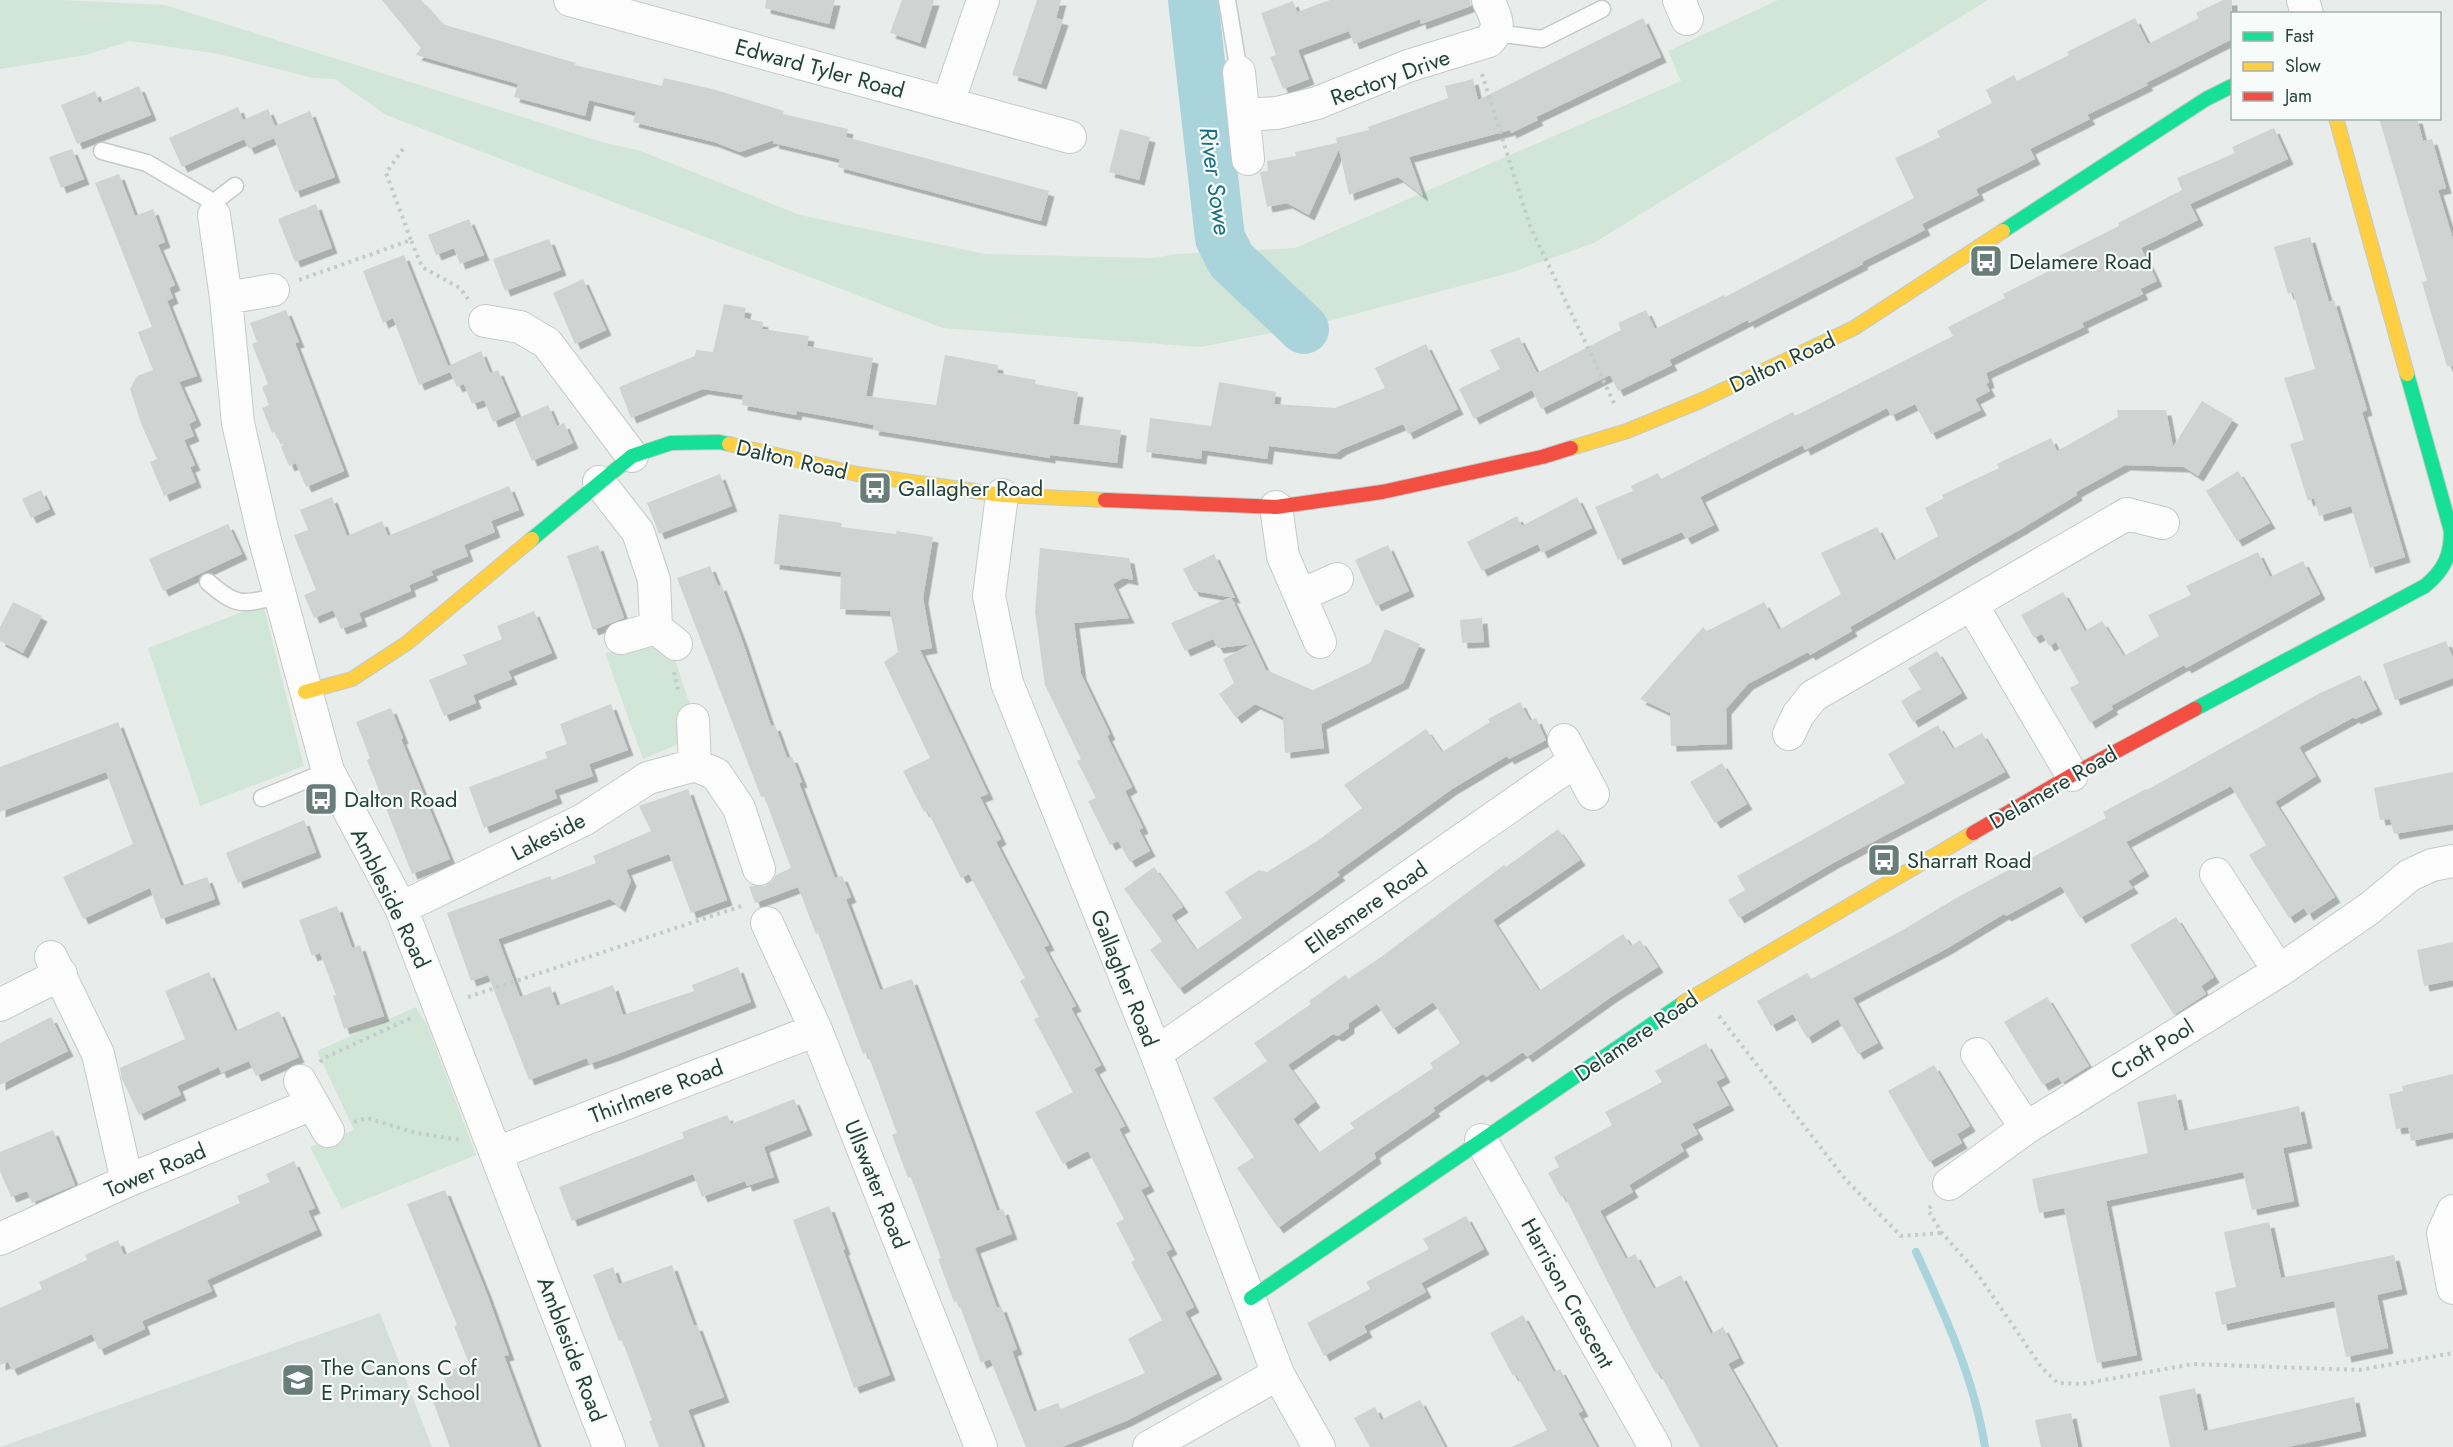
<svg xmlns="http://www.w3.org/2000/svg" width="2453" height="1447" viewBox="0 0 2453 1447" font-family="Jost,sans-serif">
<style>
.built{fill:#d6dedb}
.green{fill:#d1e6d8}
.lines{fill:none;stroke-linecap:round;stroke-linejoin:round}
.stream{stroke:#a9d4db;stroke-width:8}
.river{stroke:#a9d4db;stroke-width:50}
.building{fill:#cfd4d2;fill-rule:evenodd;filter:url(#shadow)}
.lane-casing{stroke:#c5cac8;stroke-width:19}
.street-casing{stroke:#c5cac8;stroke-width:34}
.fast-casing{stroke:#c3cbc8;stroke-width:16}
.slow-casing{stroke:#c3cbc8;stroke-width:16}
.jam-casing{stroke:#c3cbc8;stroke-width:16}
.path{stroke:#c3ccca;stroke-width:4;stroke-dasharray:3 4.5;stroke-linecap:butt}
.lane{stroke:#fcfcfc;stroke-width:16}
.street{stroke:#fcfcfc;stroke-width:32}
.fast{stroke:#16e098;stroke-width:14}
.slow{stroke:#ffcf43;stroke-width:14}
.jam{stroke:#f24e42;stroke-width:14}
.labels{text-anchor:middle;stroke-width:4.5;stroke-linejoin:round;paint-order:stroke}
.street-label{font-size:22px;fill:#24423a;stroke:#f7fbf9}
.poi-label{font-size:22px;fill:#24423a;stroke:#f7fbf9;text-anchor:start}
.water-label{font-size:24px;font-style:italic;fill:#1c6f80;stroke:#f7fbf9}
</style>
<defs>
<filter id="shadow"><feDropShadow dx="5.5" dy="5.5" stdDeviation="0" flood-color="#0004"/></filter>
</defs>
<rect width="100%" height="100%" fill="#e8edeb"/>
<path class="built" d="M380 1313 432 1447H0Z"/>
<path class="green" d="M0 0H63L165 5 605 143 638 150 800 215 985 254 1154 258 1175 254 1295 248 1681 81 1668 51 1778 0H1988L1594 243 1513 272 1321 323 1201 347 943 328 386 115 335 79 313 78 219 54 130 41 86 55 0 69Z
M263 604 304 766 200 806 148 648Z
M655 645 674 656 690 705 678 716 682 737 676 745 643 759 605 653 639 646Z
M416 1007 428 1027 476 1155 342 1209 310 1147 354 1130 317 1051Z"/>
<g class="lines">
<path class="stream" d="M1916 1252C1945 1315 1974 1378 1985 1447"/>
<path class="river" d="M1193 0 1220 238 1231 260 1304 329"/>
</g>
<path class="building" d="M382 0H421L442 24 576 63 575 65 662 86 664 78 716 90 784 111 783 114 848 129 846 137 1049 191 1041 221 838 167 840 159 773 143 774 140 740 152 714 142 633 122 636 112 589 100 585 116 514 97 518 84 416 55 421 48Z
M766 0H835L829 24 765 8Z
M902 0H934L920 43 890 33Z
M1037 0H1061L1056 18 1063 20 1041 84 1012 75Z
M1330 0H1470L1471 6 1421 24 1420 19 1354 44 1349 31 1298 50 1309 79 1283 89 1270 57 1276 55 1261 13 1293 1 1297 12Z
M2223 0H2232V39L2146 83 2148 85 2087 115 2090 119 2030 149 2035 159 1976 189 1979 195 1922 224 1925 230 1862 262 1863 264 1774 310 1749 323 1748 320 1669 360 1672 365 1618 391 1610 375 1541 409 1532 390 1474 419 1459 389 1500 369 1490 350 1519 337 1537 373 1621 330 1618 323 1646 310 1655 329 1724 295 1725 297 1914 198 1895 158 1940 137 1937 131 1992 103 1986 90 2014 75 2017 81 2069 55 2067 52 2135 18 2148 44 2199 18 2196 13Z
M1643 18 1661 57 1536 117 1538 120 1511 133 1510 130 1409 157 1423 196 1398 177 1349 195 1339 149 1309 215 1287 203 1267 207 1260 172 1268 171 1267 161 1296 156 1295 152 1337 143 1336 138 1369 130 1368 127 1448 98 1445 86 1473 79 1478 100Z
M139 86 151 115 77 144 61 105 95 91 99 103Z
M238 107 243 120 268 109 275 126 310 111 335 177 295 192 274 138 249 149 244 139 182 167 169 138Z
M2379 118H2417L2423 141 2432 139 2446 188 2438 190 2453 239V366H2447L2429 306 2422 282 2427 281Z
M2274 128 2288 159 2190 204 2198 220 2141 248 2157 281 2140 289 2143 294 2082 323 2084 327 1986 373 1989 382 1986 384 1990 391 1975 399 1981 410 1931 434 1915 404 1891 416 1887 408 1805 450 1803 445 1700 497 1714 525 1686 539 1682 532 1618 560 1595 507 1633 491 1631 486 1658 473 1661 479 1793 412 1795 416 1953 336 1948 327 2005 298 2003 294 2063 264 2059 256 2119 226 2118 223 2182 190 2177 178 2235 153 2232 147Z
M1120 129 1150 137 1139 180 1109 172Z
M72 149 84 179 61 188 49 157Z
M119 174 135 216 153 209 165 242 158 245 175 285 169 288 173 298 167 301 197 376 179 382 196 420 189 424 194 436 184 440 195 465 190 467 196 482 164 496 150 462 157 459 142 426 130 389 137 376 153 370 138 332 152 327 95 183Z
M316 204 332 248 295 262 278 219Z
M469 219 484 255 460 264 454 248 436 255 428 235Z
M2310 237 2329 302 2334 300 2353 363 2367 410 2362 412 2405 557 2370 568 2351 506 2319 516 2314 498 2308 501 2290 444 2304 440 2284 378 2315 369 2293 292 2288 294 2274 247Z
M549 239 561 270 505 291 493 259Z
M404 255 448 366 481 351 490 373 498 370 516 412 493 422 484 400 472 404 464 384 457 387 450 372 419 385 393 318 383 323 363 271Z
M583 279 606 330 575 344 553 293Z
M724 304 746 308 744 318 763 322 762 329 809 336 807 346 873 358 866 396 936 405 945 355 998 365 997 373 1036 380 1035 384 1078 392 1073 424 1121 430 1117 463 1050 455V458L873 430 874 425 797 411 796 415 742 405 743 395 703 389 631 418 619 387 695 356 696 350 713 352Z
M286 310 299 342 295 343 344 471 306 487 296 463 289 466 281 447 286 442 281 445 275 432 272 433 262 408 269 405 262 387 268 384 252 344 257 342 250 323Z
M1426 344 1458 409 1408 434 1403 424 1342 449 1335 454 1269 446 1267 459 1202 450 1201 459 1146 452 1150 418 1211 426 1219 382 1276 392 1274 404 1335 408 1385 388 1375 368Z
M2202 401 2233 419 2198 476 2184 467 2125 465 2076 492 2077 495 2021 529 1850 627 1852 631 1810 655 1808 652 1748 684 1726 709 1727 744 1671 746 1670 713 1640 699 1703 627 1707 631 1764 602 1779 630 1841 594 1821 553 1877 527 1894 561 1938 536 1925 508 1944 498 1942 495 1999 468 1997 464 2051 438 2057 451 2118 417 2117 410H2166L2173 447Z
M548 405 557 426 564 423 573 443 532 461 514 420Z
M2238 471 2270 523 2237 541 2206 491Z
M720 474 732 506 659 534 647 503Z
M509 486 519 510 491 521 495 532 464 545 468 556 431 571 433 575 409 585 411 591 359 613 362 621 341 629 333 610 314 618 304 595 316 590 294 535 308 530 300 510 332 497 347 536 382 521 388 536Z
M41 490 50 509 31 518 22 499Z
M1577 497 1592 528 1542 553 1538 544 1482 571 1467 542 1517 516 1522 526Z
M779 514 842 523 841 527 896 534 897 531 933 537 923 598 932 648 920 650 988 794 980 797 1001 839 996 842 1049 945 1044 947 1076 1006 1071 1008 1101 1065 1094 1069 1125 1126 1119 1129 1149 1186 1141 1190 1172 1249 1166 1252 1194 1307 1185 1312 1217 1374 1126 1421 1062 1447H1026L990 1359 981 1363 958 1301 954 1302 938 1259 941 1258 911 1177 908 1178 892 1135 897 1133 867 1052 863 1054 818 933 816 934 798 887 755 903 749 886H765L772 881 776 875 791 868 764 796 761 797 677 578 710 566 718 586 721 585 742 640 771 726 775 725 787 758 792 757 802 782 799 783 835 878 842 876 851 897 846 899 880 990 912 979 997 1211 1003 1209 1012 1234 975 1248 997 1308 1001 1306 1017 1349 1012 1351 1034 1412 1058 1403 1061 1409 1145 1373 1128 1339 1162 1320 1131 1262 1135 1260 1116 1223 1124 1219 1088 1151 1063 1164 1035 1112 1073 1092 1034 1019 1039 1017 1020 981 1025 978 969 874 961 878 927 810 924 812 903 771 930 758 884 662 898 652 890 611 840 609 841 572 774 564Z
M228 524 242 554 163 591 149 559Z
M598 545 624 618 593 630 567 556Z
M1388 545 1409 591 1376 606 1355 560Z
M1040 548 1129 558 1133 580 1123 578 1113 584 1129 618 1074 623 1081 674 1110 734 1107 736 1132 787 1125 791 1143 828 1139 830 1150 851 1130 862 1118 841 1110 845 1088 801 1096 798 1077 761 1081 759 1045 685 1035 612Z
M2258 552 2270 577 2303 561 2320 594 2186 668 2184 665 2111 706 2113 709 2090 723 2070 688 2079 683 2056 642 2049 646 2042 634 2034 638 2021 615 2063 592 2085 631 2102 621 2124 656 2159 636 2148 615 2191 595 2186 586Z
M1214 554 1226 579 1235 598 1194 591 1183 569Z
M1231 597 1266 670 1313 690 1370 663 1385 629 1420 644 1403 683 1321 724 1324 748 1285 753 1283 717 1255 704 1236 718 1219 694 1234 683 1223 659 1251 644 1218 648 1213 639 1185 651 1171 623Z
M13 602 42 616 23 653 0 641V627Z
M534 611 552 653 508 671 512 679 473 695 476 703 444 716 429 680 467 664 463 655 502 639 497 626Z
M1482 618 1484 642 1462 643 1460 620Z
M2446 641 2453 658V678L2395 700 2383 664Z
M1937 651 1962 693 1913 722 1901 701 1921 689 1908 668Z
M2360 675 2377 709 2355 719 2354 717 2299 747 2316 776 2275 802 2335 897 2308 915 2304 908 2289 918 2249 855 2266 845 2231 786 2126 842 2144 871 2128 881 2133 888 2080 918 2061 886 2006 916 2004 914 1946 949 1853 998 1878 1043 1858 1054 1838 1019 1807 1038 1793 1014 1771 1026 1757 1001 1807 973 1811 979 1901 931 1958 897 2106 818 2103 812 2146 789 2147 790 2320 693Z
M1520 702 1530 721 1536 718 1546 740 1509 759 1507 756 1452 789 1337 872 1340 875 1179 989 1150 950 1162 941 1124 889 1154 867 1183 907 1171 915 1196 950 1242 918 1225 892 1259 870 1267 872 1317 841 1362 808 1344 785 1426 729 1442 752 1490 722 1488 719Z
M611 704 628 750 589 764 593 776 554 790 557 798 484 828 469 787 547 758 545 752 567 744 560 724Z
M391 708 403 738 401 739 450 859 412 874 367 760 370 758 356 722Z
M118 722 181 886 207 877 215 899 161 919 150 888 83 919 63 877 133 844 106 772 0 812V767Z
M1938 725 1953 749 1982 733 2005 772 1833 863 1739 918 1728 900 1745 890 1737 876 1905 783 1888 754Z
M1722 763 1747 804 1715 823 1690 782Z
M2453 772V824L2394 834 2390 819 2380 820 2374 788Z
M688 789 727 900 691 913 669 854 626 870 631 881 620 907 610 899 498 939 520 997 550 986 557 1006 613 985 623 1015 694 991 692 985 738 967 751 1002 615 1055 589 1064 587 1058 529 1080 488 975 471 981 447 913 550 876 552 880 596 863 593 856 651 831 639 806Z
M304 820 316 852 238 883 226 853Z
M1558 829 1580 860 1493 920 1539 991 1623 934 1631 946 1640 940 1658 967 1611 997 1527 1057 1523 1052 1486 1077 1483 1074 1433 1108 1435 1111 1374 1153 1376 1158 1278 1228 1237 1168 1254 1157 1213 1098 1267 1061 1254 1043 1311 1004 1309 1001 1345 975 1348 979 1381 957 1504 865 1506 867ZM1433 1002 1460 1043 1430 1063 1433 1068 1350 1123 1354 1128 1318 1153 1293 1119 1315 1102 1288 1065 1333 1034 1338 1036 1349 1028V1023L1377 1004 1393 1029Z
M337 906 352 948 360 945 384 1016 344 1029 333 996 336 995 320 953 312 956 299 920Z
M2176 917 2214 977 2201 986 2206 994 2174 1015 2130 945Z
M2453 942V980L2424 986 2417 950Z
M209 972 235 1031 279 1011 299 1057 256 1076 249 1061 221 1073 219 1067 177 1086 181 1095 139 1115 122 1079 120 1068 185 1039 165 991Z
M2047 997 2089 1066 2062 1083 2058 1077 2043 1085 2004 1022Z
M51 1017 68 1051 0 1085V1043Z
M1706 1043 1725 1077 1716 1082 1729 1105 1692 1124 1698 1134 1680 1144 1684 1151 1629 1185 1633 1192 1600 1211 1626 1259 1635 1254 1654 1289 1681 1275 1711 1334 1723 1327 1739 1358 1728 1364 1776 1447H1700L1659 1372 1656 1374 1631 1328 1564 1195 1561 1197 1548 1173 1559 1167 1554 1157 1612 1125 1605 1112 1662 1082 1655 1071Z
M1934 1065 1970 1126 1957 1134 1962 1143 1929 1162 1888 1091Z
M2453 1074V1132L2411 1141 2408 1127 2396 1129 2389 1094 2403 1091 2402 1086Z
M2176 1094 2184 1131 2299 1106 2307 1143 2283 1148 2294 1201 2252 1210 2243 1172 2106 1201 2137 1355 2097 1363 2064 1208 2039 1213 2032 1179 2148 1153 2137 1102Z
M794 1099 807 1130 764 1147 774 1177 747 1186 745 1181 702 1197 693 1174 572 1221 559 1187 684 1138 682 1132 727 1115 731 1124Z
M53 1130 75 1185 32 1203 27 1191 11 1197 0 1171V1152Z
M294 1161 315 1208 308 1211 317 1230 207 1280 212 1291 142 1321 145 1329 99 1350 92 1334 12 1370 8 1362 0 1365V1308L42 1289 39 1282 87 1260 85 1255 118 1240 124 1255 240 1203 237 1196 270 1182 266 1174Z
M445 1190 487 1294 509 1355 504 1356 538 1447H450L431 1396 448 1389 443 1373 469 1363 454 1326 457 1325 407 1204Z
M829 1206 845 1249 843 1250 890 1375 854 1388 793 1220Z
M1466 1216 1484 1249 1421 1283 1426 1292 1364 1326 1367 1332 1324 1356 1307 1323 1370 1289 1366 1282 1429 1249 1423 1239Z
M2269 1222 2281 1278 2394 1255 2402 1289 2377 1295 2388 1348 2346 1357 2334 1301 2222 1325 2215 1292 2236 1287 2224 1232Z
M672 1265 694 1326 697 1325 724 1397 688 1410 702 1447H659L649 1421 652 1420 622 1340 619 1341 593 1275 613 1267 619 1284Z
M1523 1315 1554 1372 1560 1369 1583 1411 1578 1413 1597 1447H1512L1547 1430 1516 1374 1513 1376 1490 1333Z
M2195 1388 2204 1431 2354 1397 2361 1431 2288 1447H2170L2159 1396Z
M1420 1400 1445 1447H1370L1354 1418 1375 1407 1381 1420Z
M2071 1413 2078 1447H2041L2035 1420Z"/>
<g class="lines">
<g class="lane-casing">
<path id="lane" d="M1227 0 1239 72
M1496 33 1542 39 1602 9
M102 151 147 163 208 199 214 215
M210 205 235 186
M208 582C238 608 242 604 279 596
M262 798 328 771"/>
</g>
<g class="street-casing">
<path id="street" d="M570 0 1070 137
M1679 0 1687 19
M2303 0 2307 14
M1239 72 1248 159
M948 103 983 0
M1244 115 1277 113 1317 103 1408 66 1489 41C1503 26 1495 16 1488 0
M214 215 226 298 238 423 263 533 328 771 401 908 609 1447
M226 298 273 290
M485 321 520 327 547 343 632 456
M599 482 638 532 654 580 656 628
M1002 495 989 596 1007 683 1156 1053 1278 1374 1319 1447
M1276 507 1283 556 1320 642
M1301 595 1337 579
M1972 605 2072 775
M621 638 656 628 676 644
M693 720 695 765
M1789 734 1798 715 1813 696 2127 514 2163 523
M1564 740 1593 794
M2216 874 2279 971
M401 908 583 820 648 778 695 765 716 774 739 808 759 869
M767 923 816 1030 981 1447
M51 957 98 1054 127 1181
M0 1005 61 974
M1156 1053 1575 761
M1977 1054 2026 1128
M300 1081 328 1131
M1481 1140 1655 1447
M497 1153 816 1030
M1949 1184 2026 1128 2279 971 2370 908 2410 875 2432 865 2453 861
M2453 1211 2443 1233 2453 1288
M0 1239 127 1181 312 1104
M1149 1447 1278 1374"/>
</g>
<g class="fast-casing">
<path id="fast" d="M2003 231 2206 99 2232 86
M532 539 632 456 671 443 719 442 729 444
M2195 709 2425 586C2444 570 2451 556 2451 531L2407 374
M1251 1298 1683 1003"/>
</g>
<g class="slow-casing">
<path id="slow" d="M2336 118 2407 374
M729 444 857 474 1002 495 1105 500
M1571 448 1627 431 1700 401 1854 328 2003 231
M305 692 352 679 407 643 532 539
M1683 1003 1973 833"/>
</g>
<g class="jam-casing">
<path id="jam" d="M1105 500 1276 507 1382 492 1542 457 1571 448
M1973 833 2072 775 2195 709"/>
</g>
<path class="path" d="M1482 74 1530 226 1615 405
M403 149 386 173 411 240
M299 280 411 240 422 267 460 288 468 299
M674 672 679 694
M468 997 742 906
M1719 1016 1846 1180 1901 1236 1942 1233
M320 1062 324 1058 413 1017
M354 1122 367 1118 416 1133 460 1140
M1931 1206 1928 1210 1942 1233 1974 1269 2042 1368 2058 1383 2082 1384 2193 1364 2359 1370 2453 1353"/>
<use href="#lane" class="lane"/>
<use href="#street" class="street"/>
<use href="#fast" class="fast"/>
<use href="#slow" class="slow"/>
<use href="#jam" class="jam"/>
</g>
<defs>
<g id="bus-square" transform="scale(1.725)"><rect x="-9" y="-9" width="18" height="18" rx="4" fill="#697e78" stroke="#f7fbf9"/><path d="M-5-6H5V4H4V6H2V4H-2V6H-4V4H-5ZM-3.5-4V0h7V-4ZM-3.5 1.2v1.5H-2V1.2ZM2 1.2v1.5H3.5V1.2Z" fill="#fff"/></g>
<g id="school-square" transform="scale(1.725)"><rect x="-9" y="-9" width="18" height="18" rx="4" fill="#697e78" stroke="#f7fbf9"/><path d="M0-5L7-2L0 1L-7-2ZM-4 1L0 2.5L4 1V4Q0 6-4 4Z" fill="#fff"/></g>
</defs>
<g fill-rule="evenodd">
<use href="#bus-square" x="1986" y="261"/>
<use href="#bus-square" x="875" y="488"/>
<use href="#bus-square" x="321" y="799"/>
<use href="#bus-square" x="1884" y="860"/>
<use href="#school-square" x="298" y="1380"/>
</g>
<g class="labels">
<g class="street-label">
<text transform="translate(820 68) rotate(15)" y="8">Edward Tyler Road</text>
<text transform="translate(1390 77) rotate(-20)" y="8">Rectory Drive</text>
<text transform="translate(1782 362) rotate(-25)" y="8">Dalton Road</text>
<text transform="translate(792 459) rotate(13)" y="8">Dalton Road</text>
<text transform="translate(2053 787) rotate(-30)" y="8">Delamere Road</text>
<text transform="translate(548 836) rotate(-27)" y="8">Lakeside</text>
<text transform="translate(391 898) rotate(64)" y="8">Ambleside Road</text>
<text transform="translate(1366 907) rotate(-35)" y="8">Ellesmere Road</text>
<text transform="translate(1125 978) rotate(68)" y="8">Gallagher Road</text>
<text transform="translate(1636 1036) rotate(-34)" y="8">Delamere Road</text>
<text transform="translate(2152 1049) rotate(-32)" y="8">Croft Pool</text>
<text transform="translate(656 1091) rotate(-21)" y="8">Thirlmere Road</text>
<text transform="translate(155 1170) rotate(-23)" y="8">Tower Road</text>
<text transform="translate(877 1184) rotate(68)" y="8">Ullswater Road</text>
<text transform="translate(1568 1293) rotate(61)" y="8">Harrison Crescent</text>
<text transform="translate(572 1349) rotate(69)" y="8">Ambleside Road</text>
</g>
<g class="poi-label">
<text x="2009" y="269">Delamere Road</text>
<text x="898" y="496">Gallagher Road</text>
<text x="344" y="807">Dalton Road</text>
<text x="1907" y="868">Sharratt Road</text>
<text x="321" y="1375">The Canons C of<tspan x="321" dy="25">E Primary School</tspan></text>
</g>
<g class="water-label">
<text transform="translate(1215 181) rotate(82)" y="8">River Sowe</text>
</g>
</g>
<rect x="2231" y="12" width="210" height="108" fill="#f7fbf9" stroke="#a3b1ad" stroke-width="1.5"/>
<rect x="2243" y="32" width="30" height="9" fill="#16e098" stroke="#a3b1ad" stroke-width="1.5"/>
<text x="2285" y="42" font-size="18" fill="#24423a">Fast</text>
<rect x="2243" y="62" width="30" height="9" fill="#ffcf43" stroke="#a3b1ad" stroke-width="1.5"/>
<text x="2285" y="72" font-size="18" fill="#24423a">Slow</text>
<rect x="2243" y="92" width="30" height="9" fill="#f24e42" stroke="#a3b1ad" stroke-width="1.5"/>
<text x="2285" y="102" font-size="18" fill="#24423a">Jam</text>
</svg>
